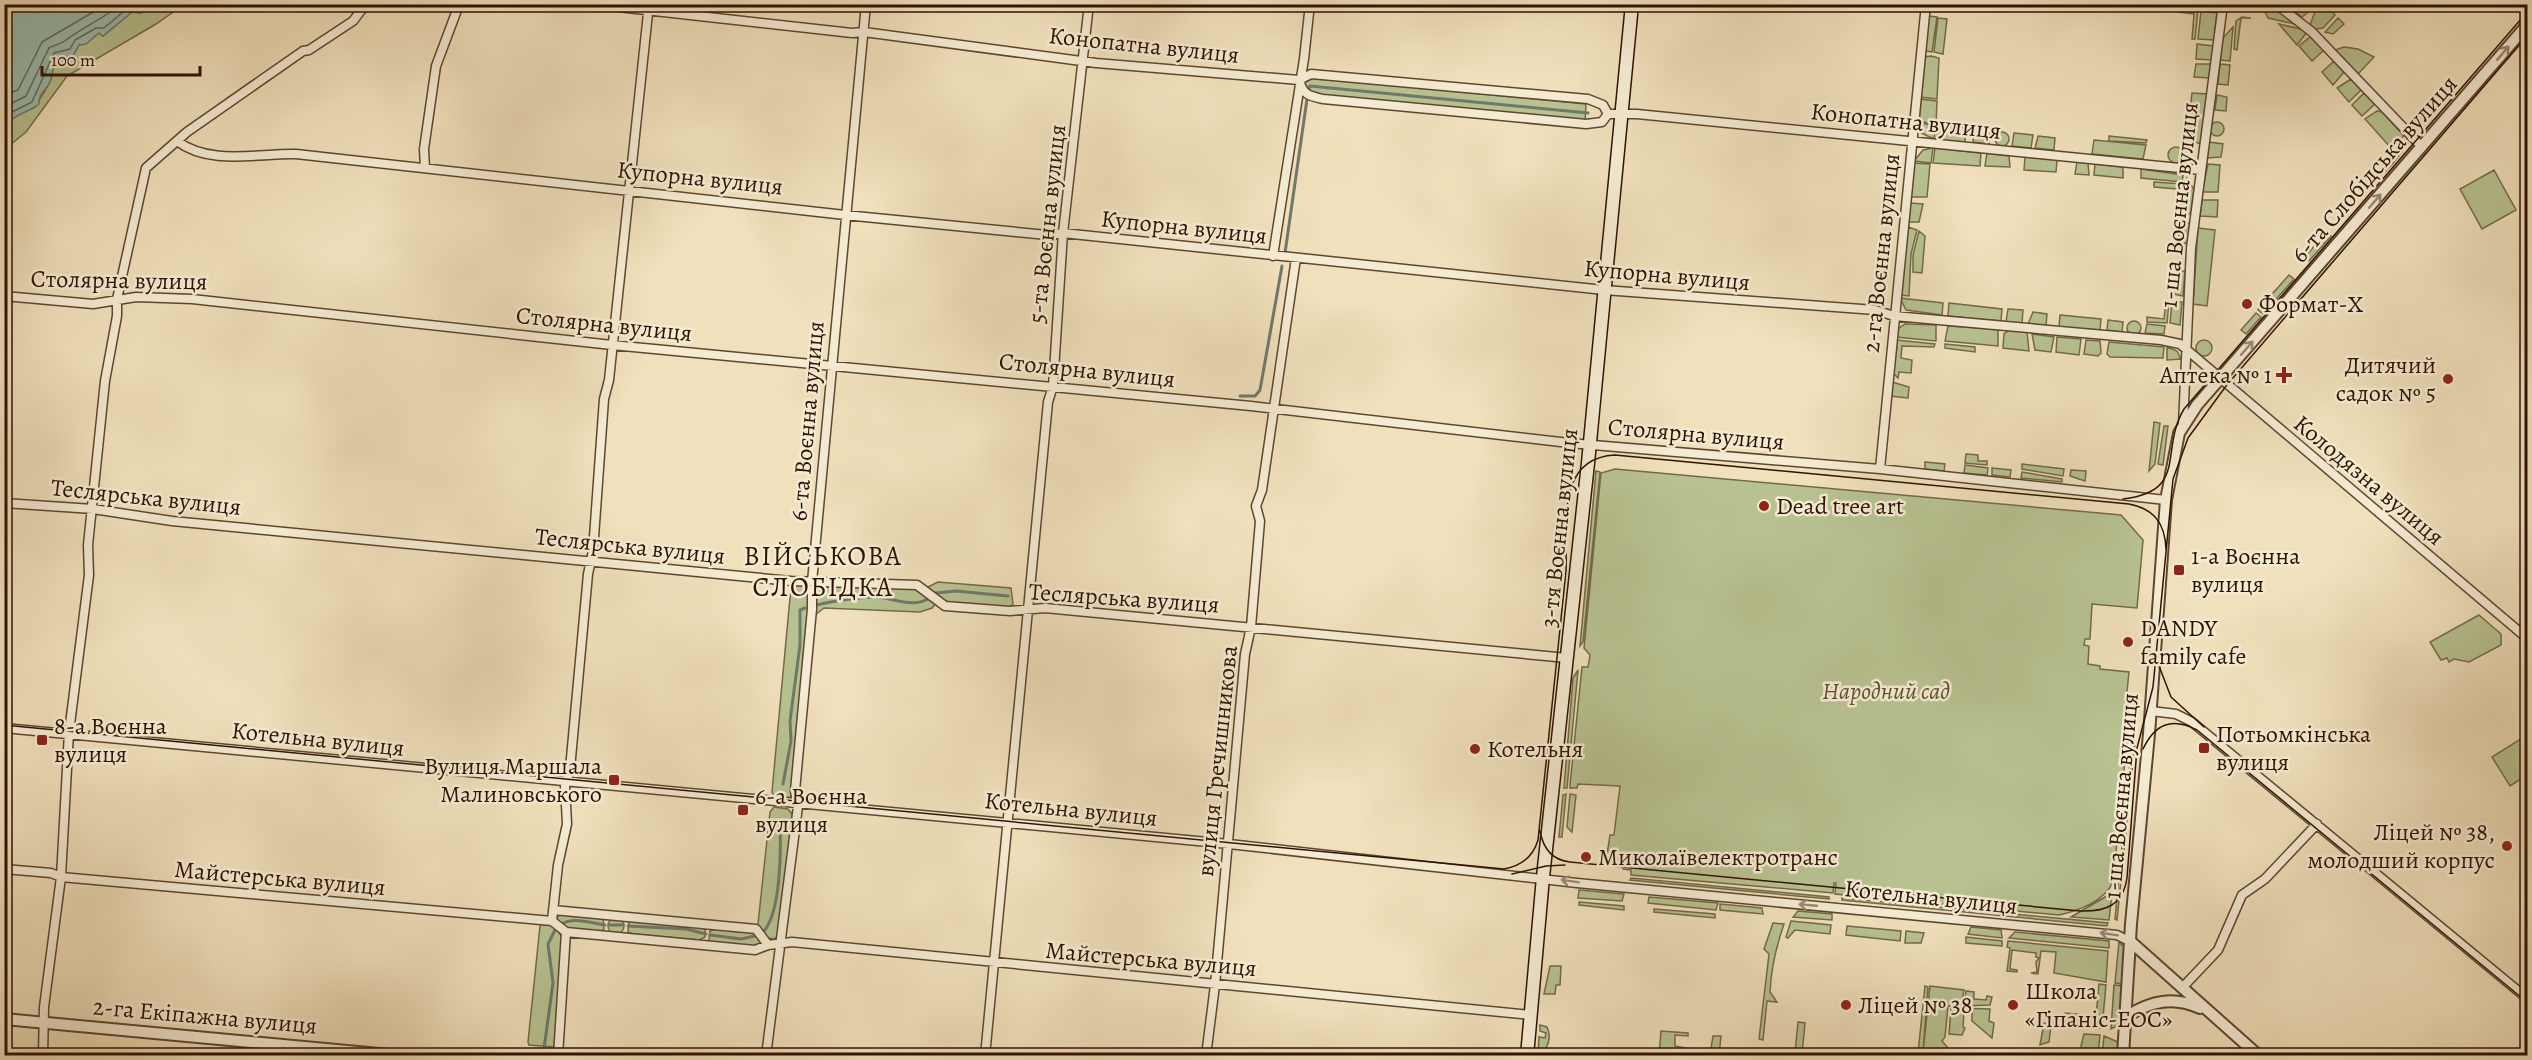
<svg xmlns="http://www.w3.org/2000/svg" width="2532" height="1060" viewBox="0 0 2532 1060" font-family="Alegreya,serif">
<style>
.green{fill:#b8c291;stroke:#736a49;stroke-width:1.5}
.water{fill:#9abdb1;stroke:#6f796b;stroke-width:1.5}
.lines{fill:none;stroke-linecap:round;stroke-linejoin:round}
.shore{stroke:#646859;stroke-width:1.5}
.stream{stroke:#6f796b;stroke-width:3}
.minor-casing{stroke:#5e4630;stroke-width:11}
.tertiary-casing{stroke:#5e4630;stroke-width:14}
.secondary-casing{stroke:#2e1201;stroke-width:15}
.minor{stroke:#f5ebd3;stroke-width:8}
.tertiary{stroke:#f5ebd3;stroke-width:10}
.secondary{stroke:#f5ebd3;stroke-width:12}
.tram{stroke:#2e1201;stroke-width:1.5}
.oneway{stroke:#9b8974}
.poi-dot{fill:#8f2418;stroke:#f5ebd3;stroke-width:2}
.labels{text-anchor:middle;stroke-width:5;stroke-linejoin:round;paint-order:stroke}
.street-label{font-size:24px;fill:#2e1201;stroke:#f5ebd3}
.poi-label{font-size:24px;fill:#2e1201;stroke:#f5ebd3;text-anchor:start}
.park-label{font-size:24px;font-style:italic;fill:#5e5033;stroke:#f5ebd3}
.quarter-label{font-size:27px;letter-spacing:1.5px;fill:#2e1201;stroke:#f5ebd3}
</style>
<rect width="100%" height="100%" fill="#f0e0bb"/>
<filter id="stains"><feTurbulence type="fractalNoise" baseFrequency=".00333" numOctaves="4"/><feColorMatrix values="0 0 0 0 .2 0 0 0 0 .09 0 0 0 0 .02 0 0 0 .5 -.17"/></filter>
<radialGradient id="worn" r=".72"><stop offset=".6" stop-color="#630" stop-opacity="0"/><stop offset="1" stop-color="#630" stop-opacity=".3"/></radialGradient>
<path class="green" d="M154 5H183L156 24 67 76 26 132 5 149V125L15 115 34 108C38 102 47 88 50 82 53 73 52 66 58 58L76 51 78 45 99 33 103 36 132 12 141 13Z
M2286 5H2317L2302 17Z
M2322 5H2326L2335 15 2323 28 2316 29 2310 25 2316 9Z
M2180 8 2198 10 2195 39H2192L2194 14 2178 12Z
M2271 9H2276L2299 25 2268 18 2265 12Z
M2201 11 2217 13 2214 40 2198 39Z
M1928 16 1937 17 1932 52 1925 51Z
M2242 17 2251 18H2241L2237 50 2234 49 2236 21Z
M1938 18 1947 19 1943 54 1934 52Z
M2338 18 2344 24 2333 34 2325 32Z
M2279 24 2305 30 2307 32 2297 45Z
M2233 27 2230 61 2220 60 2222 39Z
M2311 36 2324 50 2312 61 2299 46Z
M2197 44 2213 46 2212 60 2196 59Z
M2344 47 2358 49 2374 57 2358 74 2335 50Z
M1931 56 1939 58 1937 99 1920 97 1924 57Z
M2334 61 2344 72 2333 85 2322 72Z
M2196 64H2212L2210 78 2194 77Z
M2220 64 2230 65 2228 85 2218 84Z
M1310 77 1586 104 1585 122 1322 96 1305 91 1301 83Z
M2351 79 2361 90 2349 102 2337 88Z
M2192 93 2208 94 2200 144 2187 138Z
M2364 93 2375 104 2362 116 2352 105Z
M2217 95 2227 97 2226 111 2215 110Z
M1920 99 1937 101 1936 124 1918 121Z
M2377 111 2382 112 2404 136 2391 148 2365 119Z
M2210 129a7 7 0 1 1 14 0a7 7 0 1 1-14 0Z
M1918 123 1935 125 1934 139 1919 132Z
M1937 126 1966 128 1965 142 1936 140Z
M1974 130 1990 132 1989 144 1973 142Z
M1995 139a7 7 0 1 1 14 0a7 7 0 1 1-14 0Z
M2014 133 2033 135 2031 148 2012 146Z
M2038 136 2055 138 2054 150 2035 148Z
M2109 136 2147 140 2146 143 2109 141Z
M2407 139 2408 143C2401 153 2390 170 2378 176Z
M2094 140 2146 145 2143 159 2092 154Z
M2209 142 2223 144 2221 157 2207 158Z
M2168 155a8 8 0 1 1 16 0a8 8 0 1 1-16 0Z
M1933 148 1931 163 1914 161 1923 150Z
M1935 148 1981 153 1980 166 1933 163Z
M1987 153 2009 156 2010 167 1985 166Z
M2025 157 2057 160 2056 172 2024 170Z
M2077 162 2088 163 2089 175 2075 174Z
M1913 163 1930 164 1927 197H1910Z
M2095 164 2123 167V178L2094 175Z
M2208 164 2220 165 2218 192H2202Z
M2141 169 2183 175 2182 182 2141 178Z
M2494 170 2516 210 2482 229 2460 189Z
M2187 178 2194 190 2191 214H2180Z
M2154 182 2183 184 2178 215 2175 214 2177 189 2154 187Z
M2202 200H2218L2217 217 2200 216Z
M1910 203 1923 204 1919 222H1908Z
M2180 220 2190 224 2188 242 2184 244 2178 243Z
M1908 227 1917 230 1911 254 1909 296 1900 295Z
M2198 228 2215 230 2207 306 2193 304Z
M1919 231 1925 236 1922 273 1913 272V255Z
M2326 232 2331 236 2309 261 2305 257Z
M2175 271H2185L2183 296 2173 294Z
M2289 275 2294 279 2263 314 2258 310Z
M1900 298 1943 303 1942 315 1906 310Z
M2166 302H2169L2167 323 2147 322V317L2164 319Z
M2172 302H2182L2180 325 2170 323Z
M1949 303 2002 309 2001 321 1948 316Z
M2008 309 2023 310 2022 323 2006 322Z
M2033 312 2047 314 2046 325 2028 324Z
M2256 313 2261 317 2246 334 2241 330Z
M2060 315 2101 319 2100 330 2059 327Z
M2108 320 2123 322 2122 332 2107 330Z
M2127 328a7 7 0 1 1 14 0a7 7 0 1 1-14 0Z
M1905 324 1936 325V341L1896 337 1899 328Z
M2147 324 2165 326 2164 334 2145 333Z
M1948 326 1998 329V346L1945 341Z
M2009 330 2027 332 2029 351 2003 348 2004 334Z
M2032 334 2054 337 2051 352 2035 350Z
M2057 337 2081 339 2079 355 2056 352Z
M2196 348a8 8 0 1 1 16 0a8 8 0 1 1-16 0Z
M1896 340 1935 344 1934 347 1902 346 1901 358 1912 360 1911 373 1899 372 1898 378 1893 373Z
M2086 340 2100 341 2101 353 2098 356 2084 354Z
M2109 342 2164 347 2163 358 2110 357 2107 354Z
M1945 344 1975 347V352L1945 348Z
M2167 347 2177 351 2181 359 2167 360Z
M1892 382 1909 387 1908 398 1890 396Z
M2154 422 2160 423 2155 464 2149 471Z
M2164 426H2168L2163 465 2158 464Z
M1966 454 1978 455V461H1987V465L1965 463Z
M1925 462 1945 464 1944 471 1925 469Z
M2022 464 2064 469 2063 476 2022 469Z
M1965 465 1988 468 1987 475 1964 473Z
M1992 468 2011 470 2010 477 1992 475Z
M1615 469 2121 515 2143 540 2137 608 2092 604 2090 639H2085L2084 645 2089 646 2088 664 2100 666V669L2129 672 2122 740H2127L2113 882C2105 901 2078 911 2059 915L1835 894 1836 883H1834L1833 893 1631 875V870L1623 869 1624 863 1606 861 1610 835H1614L1620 786 1578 784 1577 788H1570V785L1582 667H1588L1590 655 1584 648 1601 473Z
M2071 470 2086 471 2085 481 2070 476Z
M1596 471 1600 472 1583 642 1580 646Z
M2022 472 2062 479V482L2021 478Z
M938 582 1011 588 1013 604 1008 609 946 604 928 587Z
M795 584 804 585 808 590V635L792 795 789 798 774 796 772 792 791 587Z
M822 584 912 588 921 590 936 603 932 608 920 612 824 608 815 615 816 589Z
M2479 615 2501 634V645L2469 662 2454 659 2449 662 2447 658 2441 660 2430 642Z
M1578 670 1567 788H1564L1573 678Z
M2527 735V775L2510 786 2492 757Z
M2132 742H2135L2117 920 2115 919Z
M1566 794 1562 837H1559L1563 795Z
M1570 794 1576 795 1572 832 1567 827Z
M774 807 788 809 793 815 779 936 774 939 764 937 758 924 770 812Z
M1631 878 1829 897V899L1630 880Z
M1579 890 1624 894 1622 901 1578 898Z
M2112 893 2109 920 2071 917Z
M1649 897 1718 903 1716 910 1648 903Z
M1842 898 2108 923 2107 926 1842 900Z
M1579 902 1624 906V910L1579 905Z
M1720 904 1762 908 1763 914 1720 910Z
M1654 909 1715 914V918L1654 912Z
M1798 911 1832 914V920L1793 917Z
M563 914 603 918 604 929 600 932 565 928 557 920 558 916Z
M608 926a8 8 0 1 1 16 0a8 8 0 1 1-16 0Z
M632 920 705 928V937L699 940 633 934 628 932 629 922Z
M1791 921 1831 925 1830 934 1795 930 1788 938 1786 937Z
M543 923 552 924 563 938 556 1045 554 1047 529 1045 528 1042 540 926Z
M1773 923 1784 924C1776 947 1771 968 1770 992L1777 1002 1767 1001 1763 1040 1759 1039 1769 954 1764 949Z
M1847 926 1901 931 1900 941 1846 935Z
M1971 927 2001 930 2002 938 1968 934Z
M718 928 754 932 761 943 754 947 713 943 709 940 710 931Z
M1906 931 1924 933 1921 943H1905Z
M2015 932 2109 941V948L2009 938Z
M1966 937 2002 941V946L1966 943Z
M2008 941 2108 951 2106 982 2054 973 2056 952 2041 951 2038 974 2031 973 2037 972 2036 962 2039 958 2036 957V953L2012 950 2010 969 2017 970V972L2007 971 2010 948 2007 947Z
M2119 942 2126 949 2122 984 2115 983Z
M1550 966H1561L1560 985H1556L1555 994H1544Z
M2099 984 2106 985 2102 1028 2065 1024V1013L2096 1016Z
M2114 985 2122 986 2120 1024 2111 1029Z
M1925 986 1928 987 1923 1052 1930 986 1964 990 1961 1006H1948L1945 1037 1942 1041 1948 1048 1947 1054 1918 1053Z
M1966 991 1974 992V999L1986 1000 1987 996 1992 997 1990 1005 1964 1006Z
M1951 1008 1990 1009 1989 1021 1994 1023 1992 1038 1972 1021V1012H1964L1963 1027 1965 1028 1962 1035 1949 1034Z
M1798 1022 1805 1023 1802 1054 1795 1053Z
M2044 1023 2051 1026 2049 1042 2040 1045Z
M1540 1025 1547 1027C1552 1037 1548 1051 1538 1055L1539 1037 1545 1038 1546 1033 1540 1031Z
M1661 1031 1688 1033V1036L1675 1035V1046L1691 1049 1690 1055H1659Z
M2084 1034 2100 1035 2098 1055H2081L2083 1052 2081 1046Z
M1713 1036H1721L1719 1055H1710Z
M2104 1036 2118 1042 2117 1055H2102Z"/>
<path class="water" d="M5 4H154V5L141 13 132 12 103 36 99 33 86 44 79 45 73 56 58 58C52 66 53 74 50 82 46 91 38 93 39 104 27 113 15 114 5 125Z"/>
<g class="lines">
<path class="shore" d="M4 95 18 90 42 42 107 4
M4 107 26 96 49 48C54 45 61 44 66 40 83 27 103 19 121 4
M4 116 32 102 54 53 70 49 75 40 96 28H104L129 7 143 4"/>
<path class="stream" d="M1308 92 1310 86 1588 113
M1285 253 1307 99
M1240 396H1255L1260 390 1282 266
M936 593 956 591 1008 596
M816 605C834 601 853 598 872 597 892 596 909 609 928 599
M783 784 791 741 790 721 800 645V610L805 608
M560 925C573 916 590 923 605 925
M609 925H623
M628 926 686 929 706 934
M762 933C781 916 781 850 780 824
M710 935 741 939 759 935
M543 1056 553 983 548 944 555 930"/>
<g class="minor-casing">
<path id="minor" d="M591 4 852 33 864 32 1096 63 1299 80 1311 74 1588 99 1603 105 1608 114H1637L2200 170
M2276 4 2312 32 2421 146
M1299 80C1303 95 1309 96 1323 99L1586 124 1602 122 1608 114
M177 141C210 166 258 153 296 154L845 215 1047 235 1063 233 1604 290 1875 310 1894 316 2161 340 2180 344 2528 639
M425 168 424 149 436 66 457 10
M1273 256 1304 59 1310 4
M4 296 93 304 136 297 192 299 612 345 1251 406 1569 443 1880 469 2166 500
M2183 425 2191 248 2223 4
M1880 469 1926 4
M4 503 93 509 172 521 791 581 917 585 945 606 1010 611 1045 608 1567 658
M2151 711 2176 714 2192 722 2528 999
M4 728 1229 844 1577 883 2117 935 2131 942
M4 869 51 873 61 877 552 921
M553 910 756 929 768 945
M566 932 755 950 768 945 792 942 1531 1015
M2182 988 2218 950 2242 895 2265 879 2317 824
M43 1056 44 1007 61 877 69 732 89 575 88 545 105 381 117 316V299L146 168 187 132 303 51 309 50 353 21 366 4
M558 1056 566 932 552 921 558 865 567 824 565 786 570 769 588 574 593 551 604 399 609 380 649 4
M766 1056 798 806 795 791 812 609V582L866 4
M985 1056 1048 402 1053 386 1063 233 1089 4
M1206 1056 1215 985 1245 654 1251 627 1260 521 1256 506 1262 490 1296 258"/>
</g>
<g class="tertiary-casing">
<path id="tertiary" d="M2131 942 2259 1056
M2127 1016C2151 1001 2173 996 2200 1008
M4 1019 401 1056
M2123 1056 2131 924 2149 734 2166 500 2179 433 2197 405 2528 24"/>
</g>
<g class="secondary-casing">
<path id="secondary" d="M1527 1056 1543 877 1588 463 1632 4"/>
</g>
<use href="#minor" class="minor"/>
<use href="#tertiary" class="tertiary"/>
<use href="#secondary" class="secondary"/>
<path class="tram" d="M2123 499C2189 491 2159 451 2184 409L2528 11
M2159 666 2171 697 2204 727
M4 725 1504 869C1521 866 1533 857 1538 840L1566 571C1568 529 1554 458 1615 455L2129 504C2154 509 2165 523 2166 549
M2143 749C2155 724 2171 717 2197 730L2528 1003
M1540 831C1543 848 1552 860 1570 862L2080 911C2106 912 2123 905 2127 878L2137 748 2153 687 2173 479 2188 438 2226 386 2528 35
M1512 874 1546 866 1565 865"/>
</g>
<defs><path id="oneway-shaft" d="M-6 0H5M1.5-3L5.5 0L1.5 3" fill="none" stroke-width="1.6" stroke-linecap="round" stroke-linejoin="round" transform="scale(1.5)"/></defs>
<g class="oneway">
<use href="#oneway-shaft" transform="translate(2503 53) rotate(-50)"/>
<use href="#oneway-shaft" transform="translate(2375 201) rotate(-49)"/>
<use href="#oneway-shaft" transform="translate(2247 348) rotate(-49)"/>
<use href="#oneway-shaft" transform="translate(1570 881) rotate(-171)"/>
<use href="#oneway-shaft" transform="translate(1808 905) rotate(-175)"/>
<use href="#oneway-shaft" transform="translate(2109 934) rotate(-171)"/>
</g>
<g class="poi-dot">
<circle cx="2247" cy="304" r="6"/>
<path d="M2281 366h6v6h6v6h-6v6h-6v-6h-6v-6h6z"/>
<circle cx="2448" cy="379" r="6"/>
<circle cx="1764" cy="506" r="6"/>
<rect x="2173" y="564" width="12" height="12" rx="3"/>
<circle cx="2128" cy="642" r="6"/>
<rect x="36" y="734" width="12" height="12" rx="3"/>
<rect x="2198" y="742" width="12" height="12" rx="3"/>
<circle cx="1475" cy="749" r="6"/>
<rect x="608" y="774" width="12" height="12" rx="3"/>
<rect x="737" y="804" width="12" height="12" rx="3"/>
<circle cx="2507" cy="846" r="6"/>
<circle cx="1586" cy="857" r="6"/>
<circle cx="1846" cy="1005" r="6"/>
<circle cx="2013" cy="1005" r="6"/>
</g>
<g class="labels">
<g class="street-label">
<text transform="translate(1144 45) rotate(6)" y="8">Конопатна вулиця</text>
<text transform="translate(1906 121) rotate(6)" y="8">Конопатна вулиця</text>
<text transform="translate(2374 169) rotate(-49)" y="8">6-та Слобідська вулиця</text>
<text transform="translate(700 178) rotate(6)" y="8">Купорна вулиця</text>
<text transform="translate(2179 205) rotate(-84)" y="8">1-ша Воєнна вулиця</text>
<text transform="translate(1047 224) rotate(-84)" y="8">5-та Воєнна вулиця</text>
<text transform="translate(1184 227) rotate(6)" y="8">Купорна вулиця</text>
<text transform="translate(1881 253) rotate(-84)" y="8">2-га Воєнна вулиця</text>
<text transform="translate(1667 275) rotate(5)" y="8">Купорна вулиця</text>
<text transform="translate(119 280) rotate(1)" y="8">Столярна вулиця</text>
<text transform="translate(604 324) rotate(6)" y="8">Столярна вулиця</text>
<text transform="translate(1087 370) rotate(6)" y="8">Столярна вулиця</text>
<text transform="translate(807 421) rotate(-85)" y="8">6-та Воєнна вулиця</text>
<text transform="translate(1696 434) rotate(5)" y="8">Столярна вулиця</text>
<text transform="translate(2369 480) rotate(40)" y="8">Колодязна вулиця</text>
<text transform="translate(146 497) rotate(6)" y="8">Теслярська вулиця</text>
<text transform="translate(1559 528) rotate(-84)" y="8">3-тя Воєнна вулиця</text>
<text transform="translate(630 546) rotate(6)" y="8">Теслярська вулиця</text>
<text transform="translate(1124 598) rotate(4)" y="8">Теслярська вулиця</text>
<text transform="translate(318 739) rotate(6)" y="8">Котельна вулиця</text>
<text transform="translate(1217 761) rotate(-84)" y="8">вулиця Гречишникова</text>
<text transform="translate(2121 796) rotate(-85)" y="8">1-ша Воєнна вулиця</text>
<text transform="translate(1071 809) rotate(6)" y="8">Котельна вулиця</text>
<text transform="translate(280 878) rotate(5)" y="8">Майстерська вулиця</text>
<text transform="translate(1931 897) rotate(6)" y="8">Котельна вулиця</text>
<text transform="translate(1151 959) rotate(5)" y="8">Майстерська вулиця</text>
<text transform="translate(205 1016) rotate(5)" y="8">2-га Екіпажна вулиця</text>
</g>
<g class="poi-label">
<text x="2259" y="312">Формат-X</text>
<text x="2436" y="373" text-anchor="end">Дитячий<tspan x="2436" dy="28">садок № 5</tspan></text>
<text x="2272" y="383" text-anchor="end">Аптека № 1</text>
<text x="1776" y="514">Dead tree art</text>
<text x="2191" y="564">1-а Воєнна<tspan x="2191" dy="28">вулиця</tspan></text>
<text x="2140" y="636">DANDY<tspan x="2140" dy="28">family cafe</tspan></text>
<text x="54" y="734">8-а Воєнна<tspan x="54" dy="28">вулиця</tspan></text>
<text x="2216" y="742">Потьомкінська<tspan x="2216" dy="28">вулиця</tspan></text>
<text x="1487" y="757">Котельня</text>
<text x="602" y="774" text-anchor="end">Вулиця Маршала<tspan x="602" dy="28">Малиновського</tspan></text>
<text x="755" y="804">6-а Воєнна<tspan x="755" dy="28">вулиця</tspan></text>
<text x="2495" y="840" text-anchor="end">Ліцей № 38,<tspan x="2495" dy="28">молодший корпус</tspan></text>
<text x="1598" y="865">Миколаївелектротранс</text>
<text x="2025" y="999">Школа<tspan x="2025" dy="28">«Гіпаніс-ЕОС»</tspan></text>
<text x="1858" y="1013">Ліцей № 38</text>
</g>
<g class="park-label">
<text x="1886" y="699">Народний сад</text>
</g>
<g class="quarter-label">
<text x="823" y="565">ВІЙСЬКОВА<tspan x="823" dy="31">СЛОБІДКА</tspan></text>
</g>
</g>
<rect width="2532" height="1060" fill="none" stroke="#f0e0bb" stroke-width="24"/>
<rect x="6" y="6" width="2520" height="1048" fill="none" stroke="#2e1201" stroke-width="3"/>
<rect x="12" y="12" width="2508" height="1036" fill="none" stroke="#2e1201" stroke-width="1.5"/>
<path d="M42 66v9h158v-9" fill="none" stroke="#2e1201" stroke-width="3"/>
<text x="51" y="66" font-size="18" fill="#2e1201" stroke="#f5ebd3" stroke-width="4.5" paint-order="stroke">100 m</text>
<rect width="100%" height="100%" filter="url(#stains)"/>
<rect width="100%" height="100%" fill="url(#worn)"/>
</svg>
